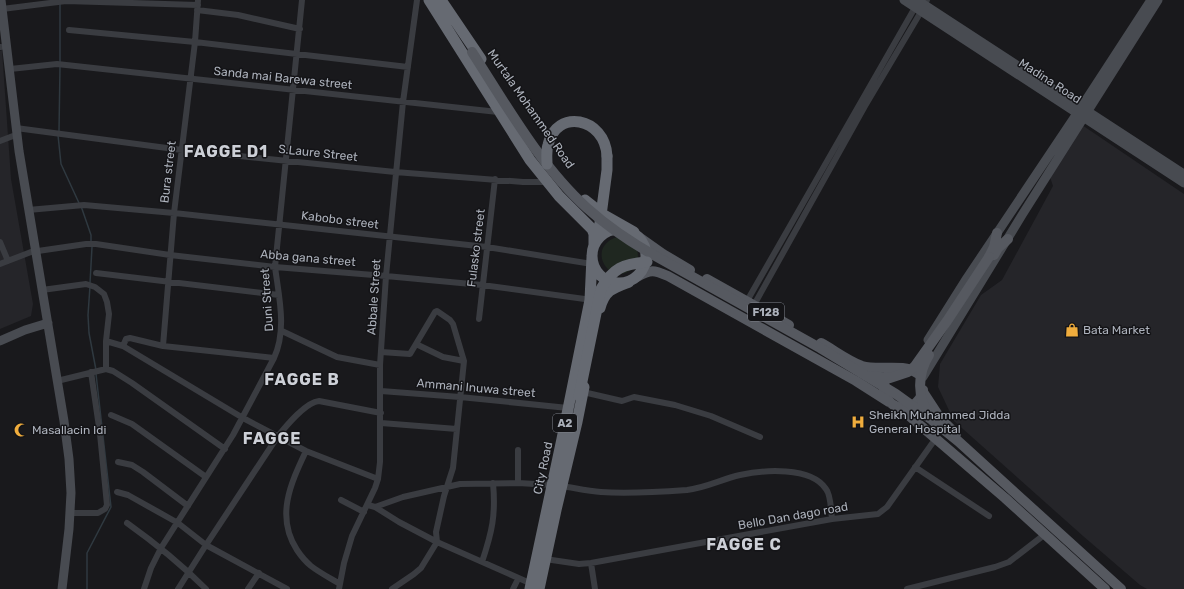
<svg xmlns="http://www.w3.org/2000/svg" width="1184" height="589" viewBox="0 0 1184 589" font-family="Rubik,sans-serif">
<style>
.built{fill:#252529}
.green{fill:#1f2720}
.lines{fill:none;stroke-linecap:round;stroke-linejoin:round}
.stream{stroke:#2f3940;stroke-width:1.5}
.street{stroke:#3a3c41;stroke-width:6}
.secondary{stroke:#484b51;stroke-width:9}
.primary{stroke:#565960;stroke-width:10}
.highway{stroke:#666a72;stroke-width:11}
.primary-bridge{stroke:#565960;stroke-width:10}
.highway-bridge{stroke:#666a72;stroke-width:11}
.labels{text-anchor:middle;stroke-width:3;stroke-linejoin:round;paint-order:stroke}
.shield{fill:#141417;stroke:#7e828a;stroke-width:1}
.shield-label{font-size:11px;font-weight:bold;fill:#acb1bb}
.street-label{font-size:12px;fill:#acb1bb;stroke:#141417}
.poi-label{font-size:12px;fill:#acb1bb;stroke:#141417;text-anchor:start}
.district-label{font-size:16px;font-weight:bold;letter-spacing:1px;fill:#cdd0d7;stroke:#141417}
</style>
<rect width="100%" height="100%" fill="#19191c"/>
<path class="built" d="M2 50 11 179 33 304 31 316 0 329V51Z
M1082 125 1184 194V589H1147L1140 585 1083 536 954 421 938 387 940 364 981 295 1002 280 1053 186 1050 177Z"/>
<path class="green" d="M617 237 636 246C639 255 639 263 632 269 611 288 584 248 617 237Z"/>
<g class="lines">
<path class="stream" d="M60 63V3
M59 131 60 67
M58 135 61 164 79 203
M81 206 91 235V243
M90 283 92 247
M90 286 88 315 89 333 96 370
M87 589V553L111 507 96 374"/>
<path class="street" d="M2 9 66 1 198 5
M197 10 238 15 300 29
M69 30 195 42 408 67
M0 47H1
M10 69 57 64 498 112
M16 128 182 150 395 172 523 182H547
M0 141 13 136
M28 210 84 205 174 213 487 247 592 264
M0 242 8 261
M0 264 31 252 86 244H96L170 255 275 267 386 276 482 285 592 300
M96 273 279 295
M42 290 86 284 95 287 104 294 107 302 109 314 106 341V369
M747 301 917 4
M754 305 865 106 925 5 927 0
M479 319 495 179
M282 331 337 357 380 365
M106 341 123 346 243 418 306 451 378 479
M416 344 443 357 464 361
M123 346 126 339 130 338 163 346 274 358
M163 346 174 213 195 42 198 0
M381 352 410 354 435 312 437 311 450 320 453 324 464 361 453 468 444 496 436 532 437 542 421 568 414 574 392 589
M57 381 106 369 113 371 132 383 225 449
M381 391 460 397 568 408
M583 392 622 401 634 397 675 405 711 416 760 437
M111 415 132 424 206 477
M381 423 457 429
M518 450V483
M306 451C291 483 275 516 297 550 301 556 305 561 311 566 320 573 330 578 340 584
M118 462 132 465 143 472 188 506
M915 467 989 516
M562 486C575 488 588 491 601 492 629 494 659 492 687 490 705 488 722 479 740 475 763 470 811 466 826 489 831 495 831 511 832 519
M117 492 128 495 178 523 206 545 287 589
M341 500 364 512
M368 505 375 507 399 522 437 542 532 584
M375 507 403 497 460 484 518 483 552 485
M70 513H98L105 509 107 505 100 434 91 372
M127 523C155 543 181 564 206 589
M545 559 579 564 591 563 832 519 878 514 887 507 936 438
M482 562C492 532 496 515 493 483
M591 563 595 589
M144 589 151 568 161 548 233 435 274 358C287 330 279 297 275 267L302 0
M178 589 206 545 278 436C287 425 306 402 319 401L381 413
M248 589 259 573
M339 589 344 563 352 536 375 488 378 479 380 462V365L386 276 403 102 417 0
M513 589 518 579
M907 589 995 567 1009 562 1044 535"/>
<path class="secondary" d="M1 0 19 151 64 421 69 459 71 493 69 529 62 589
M904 0 1184 183
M917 0 1184 174
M928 340 967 278 1082 106 1151 0
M0 341 25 330 48 323
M923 377 1022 215 1158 0"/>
<path class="primary" d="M639 237 663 254 690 270
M994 255 998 248 1008 239
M989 257 994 247 997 233
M637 277C651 269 654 270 668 276L856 381 889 402
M707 279 789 325
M821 343C834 350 848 361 862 366 880 371 902 363 917 373
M899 368C869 380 889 418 913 405 919 401 922 396 923 390
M923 392 940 418 956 434
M900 408 1005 498 1105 589"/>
<path class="highway" d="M429 0 530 160 559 196 592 229 594 234V245
M441 0 481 59
M585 200 604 215 634 232
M592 256a27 27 0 1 1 54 0a27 27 0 1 1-54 0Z
M598 238 607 170V156
M600 308C605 290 613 288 629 282
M530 589 562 439 590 300 592 257
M539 589 556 510 577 422 584 387"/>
<path class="primary-bridge" d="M472 52C505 103 541 167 587 208 608 227 632 243 657 257L820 348 896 394 932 420 958 441 1121 589
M929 355C917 374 917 398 930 417
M870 376 890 378 908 372 915 366 947 321 989 257"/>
<path class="highway-bridge" d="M547 164C547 158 546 151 548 145 556 108 605 117 607 156
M579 396 601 289C613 268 623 264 647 262"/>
</g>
<defs>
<g id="shop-bare" transform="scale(1.08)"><path d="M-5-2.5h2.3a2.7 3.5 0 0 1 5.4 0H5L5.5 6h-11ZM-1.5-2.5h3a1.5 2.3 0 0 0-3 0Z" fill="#f0ad3d" stroke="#141417" stroke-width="2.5" paint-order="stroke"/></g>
<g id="hospital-bare" transform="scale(1.08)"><path d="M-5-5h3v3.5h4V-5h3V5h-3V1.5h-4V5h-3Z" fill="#f0ad3d" stroke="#141417" stroke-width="2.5" paint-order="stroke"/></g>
<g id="mosque-bare" transform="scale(1.08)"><path d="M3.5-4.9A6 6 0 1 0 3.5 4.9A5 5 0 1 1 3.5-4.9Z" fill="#f0ad3d" stroke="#141417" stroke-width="2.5" paint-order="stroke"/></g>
</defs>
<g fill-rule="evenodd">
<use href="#shop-bare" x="1072" y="330"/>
<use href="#hospital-bare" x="858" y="422"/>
<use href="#mosque-bare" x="21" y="430"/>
</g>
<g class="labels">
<g class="shield">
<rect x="748" y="303" width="36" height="18" rx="3"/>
<rect x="553" y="414" width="24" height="18" rx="3"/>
</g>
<g class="shield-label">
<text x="766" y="316">F128</text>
<text x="565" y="427">A2</text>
</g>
<g class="street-label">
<text transform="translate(283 78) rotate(6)" y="4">Sanda mai Barewa street</text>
<text transform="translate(1050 81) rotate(33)" y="4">Madina Road</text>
<text transform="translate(531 109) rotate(55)" y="4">Murtala Mohammed Road</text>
<text transform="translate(318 153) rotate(6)" y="4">S.Laure Street</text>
<text transform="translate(168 172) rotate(-83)" y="4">Bura street</text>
<text transform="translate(340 220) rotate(7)" y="4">Kabobo street</text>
<text transform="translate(476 248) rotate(-83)" y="4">Fulasko street</text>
<text transform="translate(308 258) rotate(5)" y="4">Abba gana street</text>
<text transform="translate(374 297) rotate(-86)" y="4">Abbale Street</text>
<text transform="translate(267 300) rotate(-94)" y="4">Duni Street</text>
<text transform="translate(476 388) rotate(5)" y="4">Ammani Inuwa street</text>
<text transform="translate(543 468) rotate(-78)" y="4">City Road</text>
<text transform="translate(793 516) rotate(-10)" y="4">Bello Dan dago road</text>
</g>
<g class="poi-label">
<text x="1083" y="334">Bata Market</text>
<text x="869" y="419">Sheikh Muhammed Jidda<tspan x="869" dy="14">General Hospital</tspan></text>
<text x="32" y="434">Masallacin Idi</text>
</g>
<g class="district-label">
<text x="226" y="157">FAGGE D1</text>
<text x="302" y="385">FAGGE B</text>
<text x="272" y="444">FAGGE</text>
<text x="744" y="550">FAGGE C</text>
</g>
</g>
</svg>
